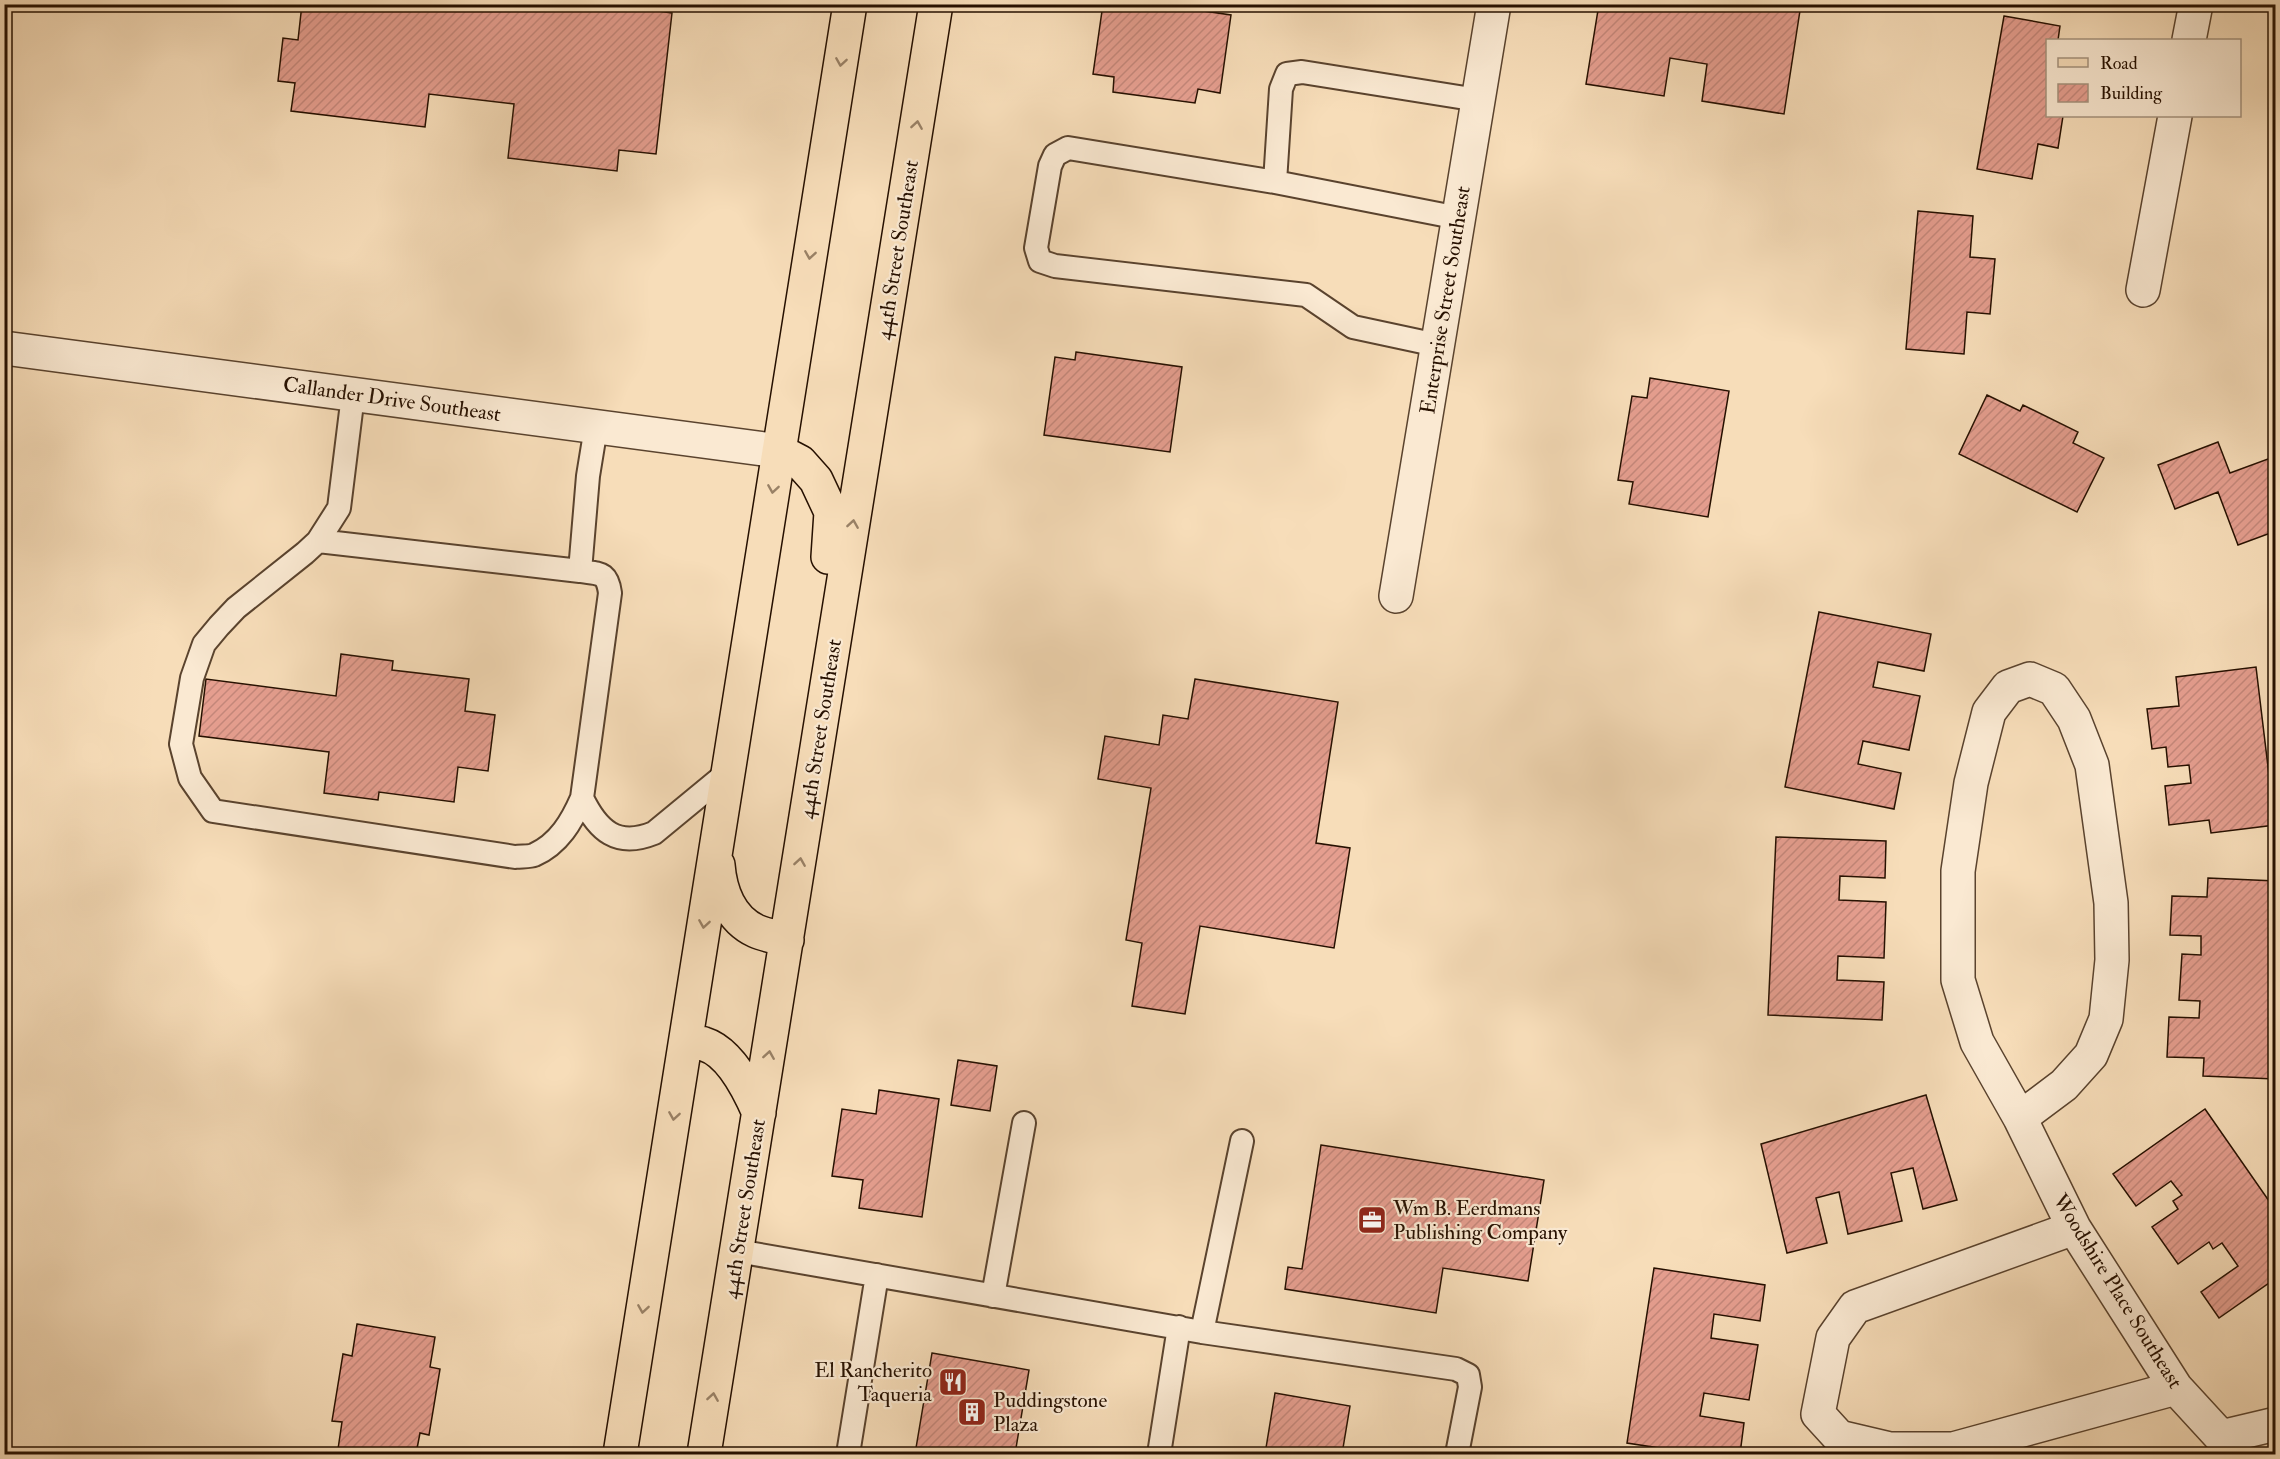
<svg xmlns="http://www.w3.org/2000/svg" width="2280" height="1459" viewBox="0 0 2280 1459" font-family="'IM FELL Double Pica',serif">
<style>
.building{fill:url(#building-hatch);stroke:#261000;stroke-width:1.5}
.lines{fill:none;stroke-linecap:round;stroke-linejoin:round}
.service-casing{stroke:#5a432e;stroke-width:26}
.minor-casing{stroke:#5a432e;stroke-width:36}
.primary-casing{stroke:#261000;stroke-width:36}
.service{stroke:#fae9d2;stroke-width:22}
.minor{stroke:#fae9d2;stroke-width:33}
.primary{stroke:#f7ddb9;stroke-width:33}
.oneway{stroke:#998166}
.labels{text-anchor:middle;stroke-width:4.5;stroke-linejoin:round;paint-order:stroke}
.street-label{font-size:21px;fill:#261000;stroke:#fae9d2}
.poi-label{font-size:21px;fill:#261000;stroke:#fae9d2;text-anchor:start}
</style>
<defs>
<pattern id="building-hatch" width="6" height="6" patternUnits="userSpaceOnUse" patternTransform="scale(1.5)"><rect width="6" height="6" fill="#e59e8f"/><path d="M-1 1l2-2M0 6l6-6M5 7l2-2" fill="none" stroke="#c4877a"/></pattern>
</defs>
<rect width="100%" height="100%" fill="#f7ddb9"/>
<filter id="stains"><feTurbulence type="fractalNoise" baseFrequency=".00333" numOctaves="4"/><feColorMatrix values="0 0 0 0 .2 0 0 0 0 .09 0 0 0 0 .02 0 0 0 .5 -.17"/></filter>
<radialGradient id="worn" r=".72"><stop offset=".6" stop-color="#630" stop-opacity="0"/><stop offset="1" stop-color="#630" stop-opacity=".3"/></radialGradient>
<path class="building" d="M302 4H608L672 13 656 154 619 150 617 171 508 158 514 104 429 94 425 127 291 111 295 83 278 81 283 38 298 40Z
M1103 4H1155L1231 15 1220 93 1198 89 1195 103 1113 92 1114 77 1093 74Z
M1599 4H1801L1784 114 1702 101 1707 64 1670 58 1664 96 1586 84Z
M2004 16 2060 26 2058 40H2048V116H2063L2058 148 2038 144 2032 179 1977 169Z
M1918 211 1973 216 1970 257 1995 259 1990 314 1967 312 1964 354 1906 349Z
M1076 352 1182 367 1170 452 1044 435 1055 357 1075 360Z
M1650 378 1729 391 1708 517 1629 504 1633 482 1618 480 1632 396 1647 398Z
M1987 395 2020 411 2023 405 2078 432 2073 443 2104 458 2077 512 1959 454Z
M2218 442 2230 473 2276 456V531L2238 545 2218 492 2175 509 2158 465Z
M1819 612 1931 634 1924 671 1878 662 1873 687 1920 696 1909 750 1863 741 1858 764 1901 773 1894 809 1785 787Z
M341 654 393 661 392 670 469 679 465 711 495 715 488 771 458 767 454 802 379 792 378 800 324 793 329 752 199 736 206 679 336 696Z
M2256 667 2275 825 2211 833 2209 820 2169 825 2165 786 2191 783 2189 765 2168 767 2166 747 2152 749 2147 709 2179 706 2176 677Z
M1195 679 1338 702 1316 843 1350 848 1334 948 1200 926 1185 1014 1132 1006 1142 943 1126 940 1151 788 1098 779 1105 736 1159 745 1163 715 1188 719Z
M1776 837 1886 841 1885 878 1840 876 1839 900 1886 902 1884 958 1838 956 1837 980 1884 982 1882 1020 1768 1015Z
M2208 878 2276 881 2275 1079 2203 1076 2204 1058 2167 1057 2169 1017 2199 1018 2200 1001 2179 1000 2182 954 2201 955V936L2170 935 2172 896 2207 897Z
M958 1060 997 1066 990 1111 951 1105Z
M879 1090 939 1099 922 1217 859 1208 863 1180 832 1176 842 1109 876 1114Z
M1926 1095 1957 1200 1923 1209 1913 1168 1891 1173 1902 1221 1848 1234 1839 1192 1816 1198 1827 1243 1787 1253 1761 1144Z
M2205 1109 2276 1211V1278L2219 1318 2201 1292 2238 1266 2222 1243 2213 1249 2209 1242 2178 1264 2152 1227 2178 1209 2173 1201 2182 1195 2171 1181 2136 1206 2113 1174Z
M1321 1145 1544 1180 1528 1281 1443 1268 1436 1313 1285 1289 1288 1267 1302 1269Z
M1654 1268 1765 1285 1760 1321 1714 1314 1711 1338 1758 1345 1749 1400 1704 1393 1700 1416 1744 1423 1740 1454H1699L1627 1443Z
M357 1324 435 1337 430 1367 440 1369 429 1435 420 1433 416 1454H371L338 1449 342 1422 332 1421 343 1354 352 1356Z
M932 1353 1029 1370 1015 1454H915Z
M1275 1393 1350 1406 1342 1454H1265Z"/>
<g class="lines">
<g class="service-casing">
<path id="service" d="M1275 182 1281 89 1287 74 1302 72 1478 100
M1437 345 1353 327 1306 295 1055 266 1040 261 1036 248 1050 166 1055 155 1068 148 1275 182 1459 218
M318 541 580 571C599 574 607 571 610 593L582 798C572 821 559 844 534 855 529 857 521 856 515 857L213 811 190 778 181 744 192 678 204 644 219 626 236 608 305 553 318 541 339 508 353 395
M580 571 588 476 596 427
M582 798C598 831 617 848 654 833L728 772
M737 1251 1202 1332 1242 1141
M993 1296 1024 1123
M1202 1332 1456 1369 1468 1375 1470 1387 1457 1454
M848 1454 877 1275
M1159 1454 1179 1327"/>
</g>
<g class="minor-casing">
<path id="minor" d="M2189 40 2196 4
M2143 290 2175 116
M4 348 779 451
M1396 596 1494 4
M2030 679 2054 689 2074 719 2092 765 2111 903 2112 960 2106 1019 2091 1055 2064 1085 2020 1118 1977 1042 1958 980V871L1971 783 1989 712 2008 687Z
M2020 1118 2074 1228 2176 1388 2221 1437 2230 1454
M2074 1228 1855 1307 1833 1338 1818 1414 1839 1437 1890 1449H1953L2176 1388
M2221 1437 2276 1424"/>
</g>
<g class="primary-casing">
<path id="primary" d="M779 451 800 462 816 480 831 512 828 557
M718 865C720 891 730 919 756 931 765 935 777 937 787 940
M686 1042C691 1043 699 1042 704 1044 730 1052 749 1090 759 1113
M620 1454 850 4
M704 1454 936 4"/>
</g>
<use href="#service" class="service"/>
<use href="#minor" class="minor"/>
<use href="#primary" class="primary"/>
</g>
<defs><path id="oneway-chevron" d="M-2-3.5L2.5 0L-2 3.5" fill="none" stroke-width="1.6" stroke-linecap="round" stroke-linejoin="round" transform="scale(1.5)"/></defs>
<g class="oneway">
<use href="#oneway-chevron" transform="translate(841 62) rotate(99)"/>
<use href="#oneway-chevron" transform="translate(917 125) rotate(-81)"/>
<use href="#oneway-chevron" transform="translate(810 255) rotate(99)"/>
<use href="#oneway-chevron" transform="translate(773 489) rotate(99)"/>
<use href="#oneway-chevron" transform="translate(853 524) rotate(-81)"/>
<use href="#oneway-chevron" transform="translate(800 862) rotate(-81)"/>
<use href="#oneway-chevron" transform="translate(704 924) rotate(99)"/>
<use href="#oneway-chevron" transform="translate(769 1055) rotate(-81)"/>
<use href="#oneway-chevron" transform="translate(674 1116) rotate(99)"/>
<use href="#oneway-chevron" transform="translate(643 1309) rotate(99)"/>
<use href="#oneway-chevron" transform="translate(713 1397) rotate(-81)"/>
</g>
<defs>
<g id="office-square" transform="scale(1.5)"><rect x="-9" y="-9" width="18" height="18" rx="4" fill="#8f2418" stroke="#fae9d2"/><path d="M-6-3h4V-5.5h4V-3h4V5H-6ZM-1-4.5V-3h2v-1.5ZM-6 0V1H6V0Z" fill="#fff"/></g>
<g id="restaurant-square" transform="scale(1.5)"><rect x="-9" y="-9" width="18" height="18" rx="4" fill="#8f2418" stroke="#fae9d2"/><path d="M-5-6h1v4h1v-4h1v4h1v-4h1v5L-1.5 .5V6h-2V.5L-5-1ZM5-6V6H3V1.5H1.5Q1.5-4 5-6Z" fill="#fff"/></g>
<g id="building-square" transform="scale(1.5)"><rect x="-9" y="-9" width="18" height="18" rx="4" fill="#8f2418" stroke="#fae9d2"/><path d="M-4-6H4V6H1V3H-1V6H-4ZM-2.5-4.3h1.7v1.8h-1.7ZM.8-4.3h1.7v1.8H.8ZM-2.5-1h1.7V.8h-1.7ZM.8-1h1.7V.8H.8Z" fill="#fff"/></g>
</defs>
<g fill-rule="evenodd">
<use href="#office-square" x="1372" y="1220"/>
<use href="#restaurant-square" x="953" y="1382"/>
<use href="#building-square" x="972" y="1412"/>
</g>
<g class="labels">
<g class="street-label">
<text transform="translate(897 250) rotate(-81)" y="7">44th Street Southeast</text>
<text transform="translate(1445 300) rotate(-81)" y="7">Enterprise Street Southeast</text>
<text transform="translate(392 399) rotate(8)" y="7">Callander Drive Southeast</text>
<text transform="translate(820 729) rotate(-81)" y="7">44th Street Southeast</text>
<text transform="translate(744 1209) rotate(-81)" y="7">44th Street Southeast</text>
<text transform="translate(2118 1291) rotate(58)" y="7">Woodshire Place Southeast</text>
</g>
<g class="poi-label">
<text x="1393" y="1215">Wm B. Eerdmans<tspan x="1393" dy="24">Publishing Company</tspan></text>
<text x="932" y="1377" text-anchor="end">El Rancherito<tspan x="932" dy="24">Taqueria</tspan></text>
<text x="993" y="1407">Puddingstone<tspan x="993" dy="24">Plaza</tspan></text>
</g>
</g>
<rect width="2280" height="1459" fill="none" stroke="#f7ddb9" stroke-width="24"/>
<rect x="6" y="6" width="2268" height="1447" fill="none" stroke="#261000" stroke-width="3"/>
<rect x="12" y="12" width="2256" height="1435" fill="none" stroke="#261000" stroke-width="1.5"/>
<rect x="2046" y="39" width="195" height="78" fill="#fae9d2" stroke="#a5927e" stroke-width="1.5"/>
<rect x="2058" y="58" width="30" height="9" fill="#f7ddb9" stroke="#a5927e" stroke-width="1.5"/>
<text x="2100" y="69" font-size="18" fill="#261000">Road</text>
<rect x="2058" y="84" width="30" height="18" fill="url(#building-hatch)" stroke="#a5927e" stroke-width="1.5"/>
<text x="2100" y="99" font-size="18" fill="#261000">Building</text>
<rect width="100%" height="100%" filter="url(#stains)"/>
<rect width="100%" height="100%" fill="url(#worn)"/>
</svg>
